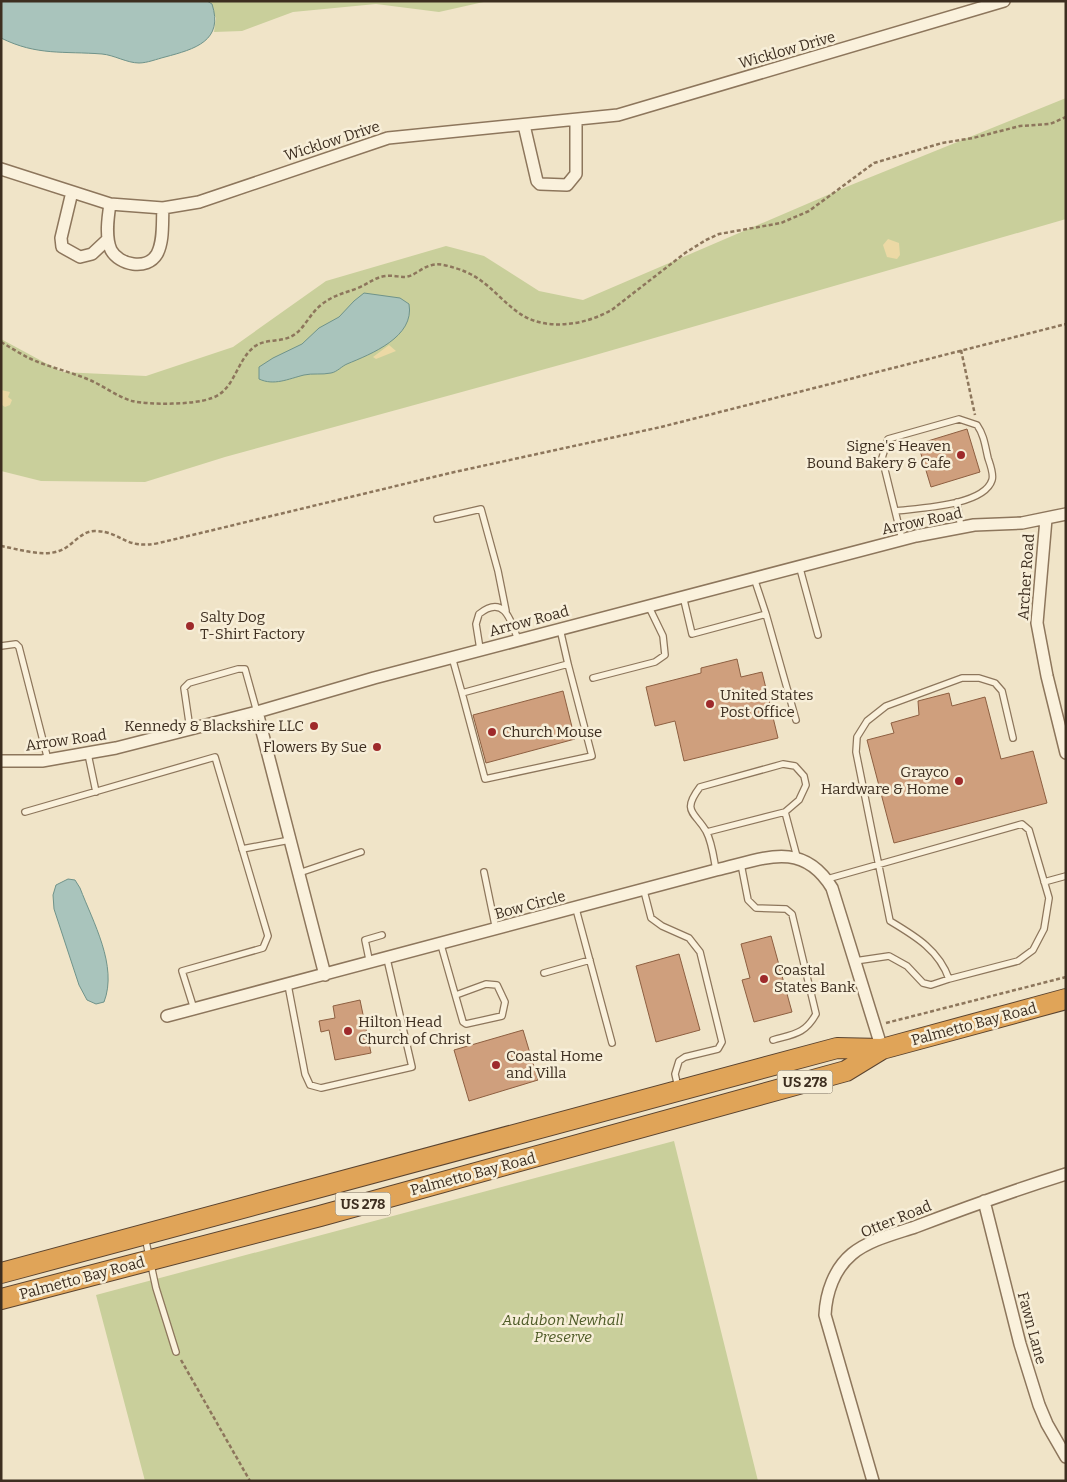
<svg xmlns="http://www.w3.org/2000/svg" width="1067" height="1482" viewBox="0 0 1067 1482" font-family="Bitter,serif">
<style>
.green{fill:#c9cf9b}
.sand{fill:#ecd9a5}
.water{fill:#a9c4bc;stroke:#6f938a}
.building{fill:#cf9f7d;stroke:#8d5f41}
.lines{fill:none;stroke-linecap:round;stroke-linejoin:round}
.lane-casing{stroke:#8d765c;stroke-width:8}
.street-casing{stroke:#8d765c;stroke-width:14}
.highway-casing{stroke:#5b4430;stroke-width:22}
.path{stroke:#8d765c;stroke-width:2.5;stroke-dasharray:4 2.5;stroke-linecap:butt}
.lane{stroke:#faf1dc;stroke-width:5.5}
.street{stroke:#faf1dc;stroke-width:11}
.highway{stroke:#e0a458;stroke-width:20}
.poi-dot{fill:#9e2a2b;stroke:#f7eed8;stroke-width:2}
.labels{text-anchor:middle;stroke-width:5;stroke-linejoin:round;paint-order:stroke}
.shield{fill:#f7eed8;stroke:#756857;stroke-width:1}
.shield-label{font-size:14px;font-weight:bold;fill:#3d2e20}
.street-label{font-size:15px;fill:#3d2e20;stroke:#f7eed8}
.poi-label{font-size:15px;fill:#3d2e20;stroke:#f7eed8;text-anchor:start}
.park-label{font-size:15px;font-style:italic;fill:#4d5a26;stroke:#f7eed8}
</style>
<rect width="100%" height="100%" fill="#f0e4c8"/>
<path class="green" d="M207 1H488L439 12 376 4 293 12 242 31 214 32 216 18Z
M1066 98V219L585 358 225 457 145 482 41 481 1 471V339L62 372 146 376 233 347 326 281 446 246 484 256 539 291 583 300 851 185Z
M674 1141 758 1481H145L96 1295Z"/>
<path class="sand" d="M888 239 899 243 900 255 897 259 887 257 883 245Z
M389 345 396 351 376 359 373 357Z
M1 390 10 392 8 397 12 400 10 405 5 407 2 405Z"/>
<path class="water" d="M1 1H207L212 4C224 41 195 49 165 57 157 59 147 63 139 63 127 63 114 55 102 54 64 51 37 56 1 38Z
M364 293 400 298 409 304C415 337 371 354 347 364 342 366 337 372 331 373 322 375 312 373 304 375 288 379 274 386 259 379V367L273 358 302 344 319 328 339 317 354 301Z
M68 879 75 880 80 888C93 922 118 966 104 1002L96 1004 87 1000 79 985 54 909 53 895 56 885Z"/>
<path class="building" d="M967 429 980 472 931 487 918 444Z
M737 659 741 677 762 672 778 738 684 761 675 721 655 726 646 687 701 673V668Z
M563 691 575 739 486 763 473 715Z
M949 693 952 706 985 697 1001 759 1033 751 1047 803 894 843 867 740 894 733 891 723 919 715 918 701Z
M771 936 792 1012 754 1022 742 980 750 978 741 944Z
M679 954 700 1030 656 1042 636 966Z
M360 1000 371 1053 335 1060 329 1030 321 1032 319 1021 335 1018 333 1006Z
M523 1030 538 1080 469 1101 454 1050Z"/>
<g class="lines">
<g class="lane-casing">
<path id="lane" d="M957 502 961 528
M895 511C918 508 984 506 992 480 994 474 990 464 988 458 985 445 984 435 977 425L959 419 888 439 882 458 902 539
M437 519 481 509 498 571 506 611
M799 565 818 635
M754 578 766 614
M683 596 692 634 766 614 796 720
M1 646 16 644 19 647 48 760
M480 649 476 624 479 614C504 594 511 620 518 640
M452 657 462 693 568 664 560 629
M593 678 655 662 665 655 663 636 648 605
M462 693 485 779 592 756 568 664
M190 729 184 688 189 683 238 669H245L257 712
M88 754 96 792
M25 812 215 757 268 936 263 948 182 971 194 1009
M785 812 797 857
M707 832 785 812 799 800 806 785 804 776 795 766 783 764 700 787C681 812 695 812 706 831 712 842 714 859 716 870
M242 849 290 840
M741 864 748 900 756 908 786 909 792 914 816 1014C805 1034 794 1034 773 1040
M484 872 496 930
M299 873 361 852
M827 879 1022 824 1029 830 1049 898 1044 929 1033 950 1018 961 949 979C939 950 915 936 890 921L856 752 857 737 867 721 886 706 962 678H979L995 683 1002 691 1013 738
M1044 882 1066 876
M644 891 651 918 662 926 689 938 700 952 722 1042 718 1049 685 1057 679 1061 675 1074 678 1087
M576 909 612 1043
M441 945 463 1022 466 1024 502 1016 505 1002 497 985 486 984 456 995
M855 961 889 956 907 966 923 983 931 985 949 979
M370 964 365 940 382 935
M544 973 590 960
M288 985 305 1074 310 1085 321 1088 412 1067 387 959
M145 1237 156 1288 176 1352"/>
</g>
<g class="street-casing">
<path id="street" d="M524 125 537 181 540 184 567 185 576 174V120
M1 169 110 204 163 208 199 202 388 138 618 115 1004 1
M72 192 61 238 62 247 80 257 92 254 108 239
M110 204C108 217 105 237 111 250 119 265 147 271 157 254 164 241 162 222 163 208
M1046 519 1037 623 1047 676 1066 753
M257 712 325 975
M1 761H42L116 748 257 712 374 678 916 536 974 525 1022 523 1066 514
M167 1016 716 870C763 859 802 839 832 888L882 1049
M984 1201 1020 1344 1039 1405 1047 1424 1066 1457
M873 1481 825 1315C826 1293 834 1269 852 1254 869 1240 894 1234 915 1227 965 1208 1015 1190 1066 1174"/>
</g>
<g class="highway-casing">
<path id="highway" d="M1 1273 837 1048 882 1049
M1 1299 320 1216 846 1071 882 1049 1066 999"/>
</g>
<path class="path" d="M1 342C13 349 25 357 38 362 56 369 74 373 92 381 105 387 118 397 132 401 150 405 194 405 212 398 235 390 236 361 254 347 264 339 279 342 290 337 304 331 309 314 321 305 333 295 345 293 358 288 368 284 375 277 386 276 392 275 399 277 405 277 415 276 422 267 432 265 440 263 448 266 455 268 486 277 495 296 519 313 545 332 587 325 613 309L685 253 706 240 719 234 781 223 809 211 874 163 942 143 973 138 1020 126 1050 124 1066 117
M961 350 975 415
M1 546C18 549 42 557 59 551 72 547 81 530 96 531 123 532 124 550 159 543L450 473 661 427 1066 324
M886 1023 1066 977
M181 1360 250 1481"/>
<use href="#lane" class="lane"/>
<use href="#street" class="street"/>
<use href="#highway" class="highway"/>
</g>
<g class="poi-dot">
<circle cx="961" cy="455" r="5"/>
<circle cx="190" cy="626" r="5"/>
<circle cx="710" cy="704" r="5"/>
<circle cx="314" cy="726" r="5"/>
<circle cx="492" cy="732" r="5"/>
<circle cx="377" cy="747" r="5"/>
<circle cx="959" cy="781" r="5"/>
<circle cx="764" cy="979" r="5"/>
<circle cx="348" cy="1031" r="5"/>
<circle cx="496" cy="1065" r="5"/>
</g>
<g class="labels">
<g class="shield">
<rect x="777.5" y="1070.5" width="55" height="23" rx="4"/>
<rect x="335.5" y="1192.5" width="55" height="23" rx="4"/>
</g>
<g class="shield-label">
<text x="805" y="1087">US 278</text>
<text x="363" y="1209">US 278</text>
</g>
<g class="street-label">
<text transform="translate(787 50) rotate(-16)" y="5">Wicklow Drive</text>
<text transform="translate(332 141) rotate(-18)" y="5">Wicklow Drive</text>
<text transform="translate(922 521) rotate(-12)" y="5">Arrow Road</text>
<text transform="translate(1026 577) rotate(-86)" y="5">Archer Road</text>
<text transform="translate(529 621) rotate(-15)" y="5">Arrow Road</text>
<text transform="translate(66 740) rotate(-8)" y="5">Arrow Road</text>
<text transform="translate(530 905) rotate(-15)" y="5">Bow Circle</text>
<text transform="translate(974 1024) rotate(-15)" y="5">Palmetto Bay Road</text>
<text transform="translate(473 1174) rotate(-15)" y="5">Palmetto Bay Road</text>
<text transform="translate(896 1219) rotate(-22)" y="5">Otter Road</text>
<text transform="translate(82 1278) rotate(-15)" y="5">Palmetto Bay Road</text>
<text transform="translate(1032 1328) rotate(75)" y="5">Fawn Lane</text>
</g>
<g class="poi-label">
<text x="951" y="451" text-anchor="end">Signe's Heaven<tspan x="951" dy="17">Bound Bakery &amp; Cafe</tspan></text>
<text x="200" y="622">Salty Dog<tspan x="200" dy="17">T-Shirt Factory</tspan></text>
<text x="720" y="700">United States<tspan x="720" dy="17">Post Office</tspan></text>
<text x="304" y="731" text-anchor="end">Kennedy &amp; Blackshire LLC</text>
<text x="502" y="737">Church Mouse</text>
<text x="367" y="752" text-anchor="end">Flowers By Sue</text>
<text x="949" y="777" text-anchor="end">Grayco<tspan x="949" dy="17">Hardware &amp; Home</tspan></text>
<text x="774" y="975">Coastal<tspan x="774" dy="17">States Bank</tspan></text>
<text x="358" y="1027">Hilton Head<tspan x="358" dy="17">Church of Christ</tspan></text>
<text x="506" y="1061">Coastal Home<tspan x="506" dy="17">and Villa</tspan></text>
</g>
<g class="park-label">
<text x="563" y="1325">Audubon Newhall<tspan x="563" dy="17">Preserve</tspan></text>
</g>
</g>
<rect width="1067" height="1482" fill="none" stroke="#3d2e20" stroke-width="5"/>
</svg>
